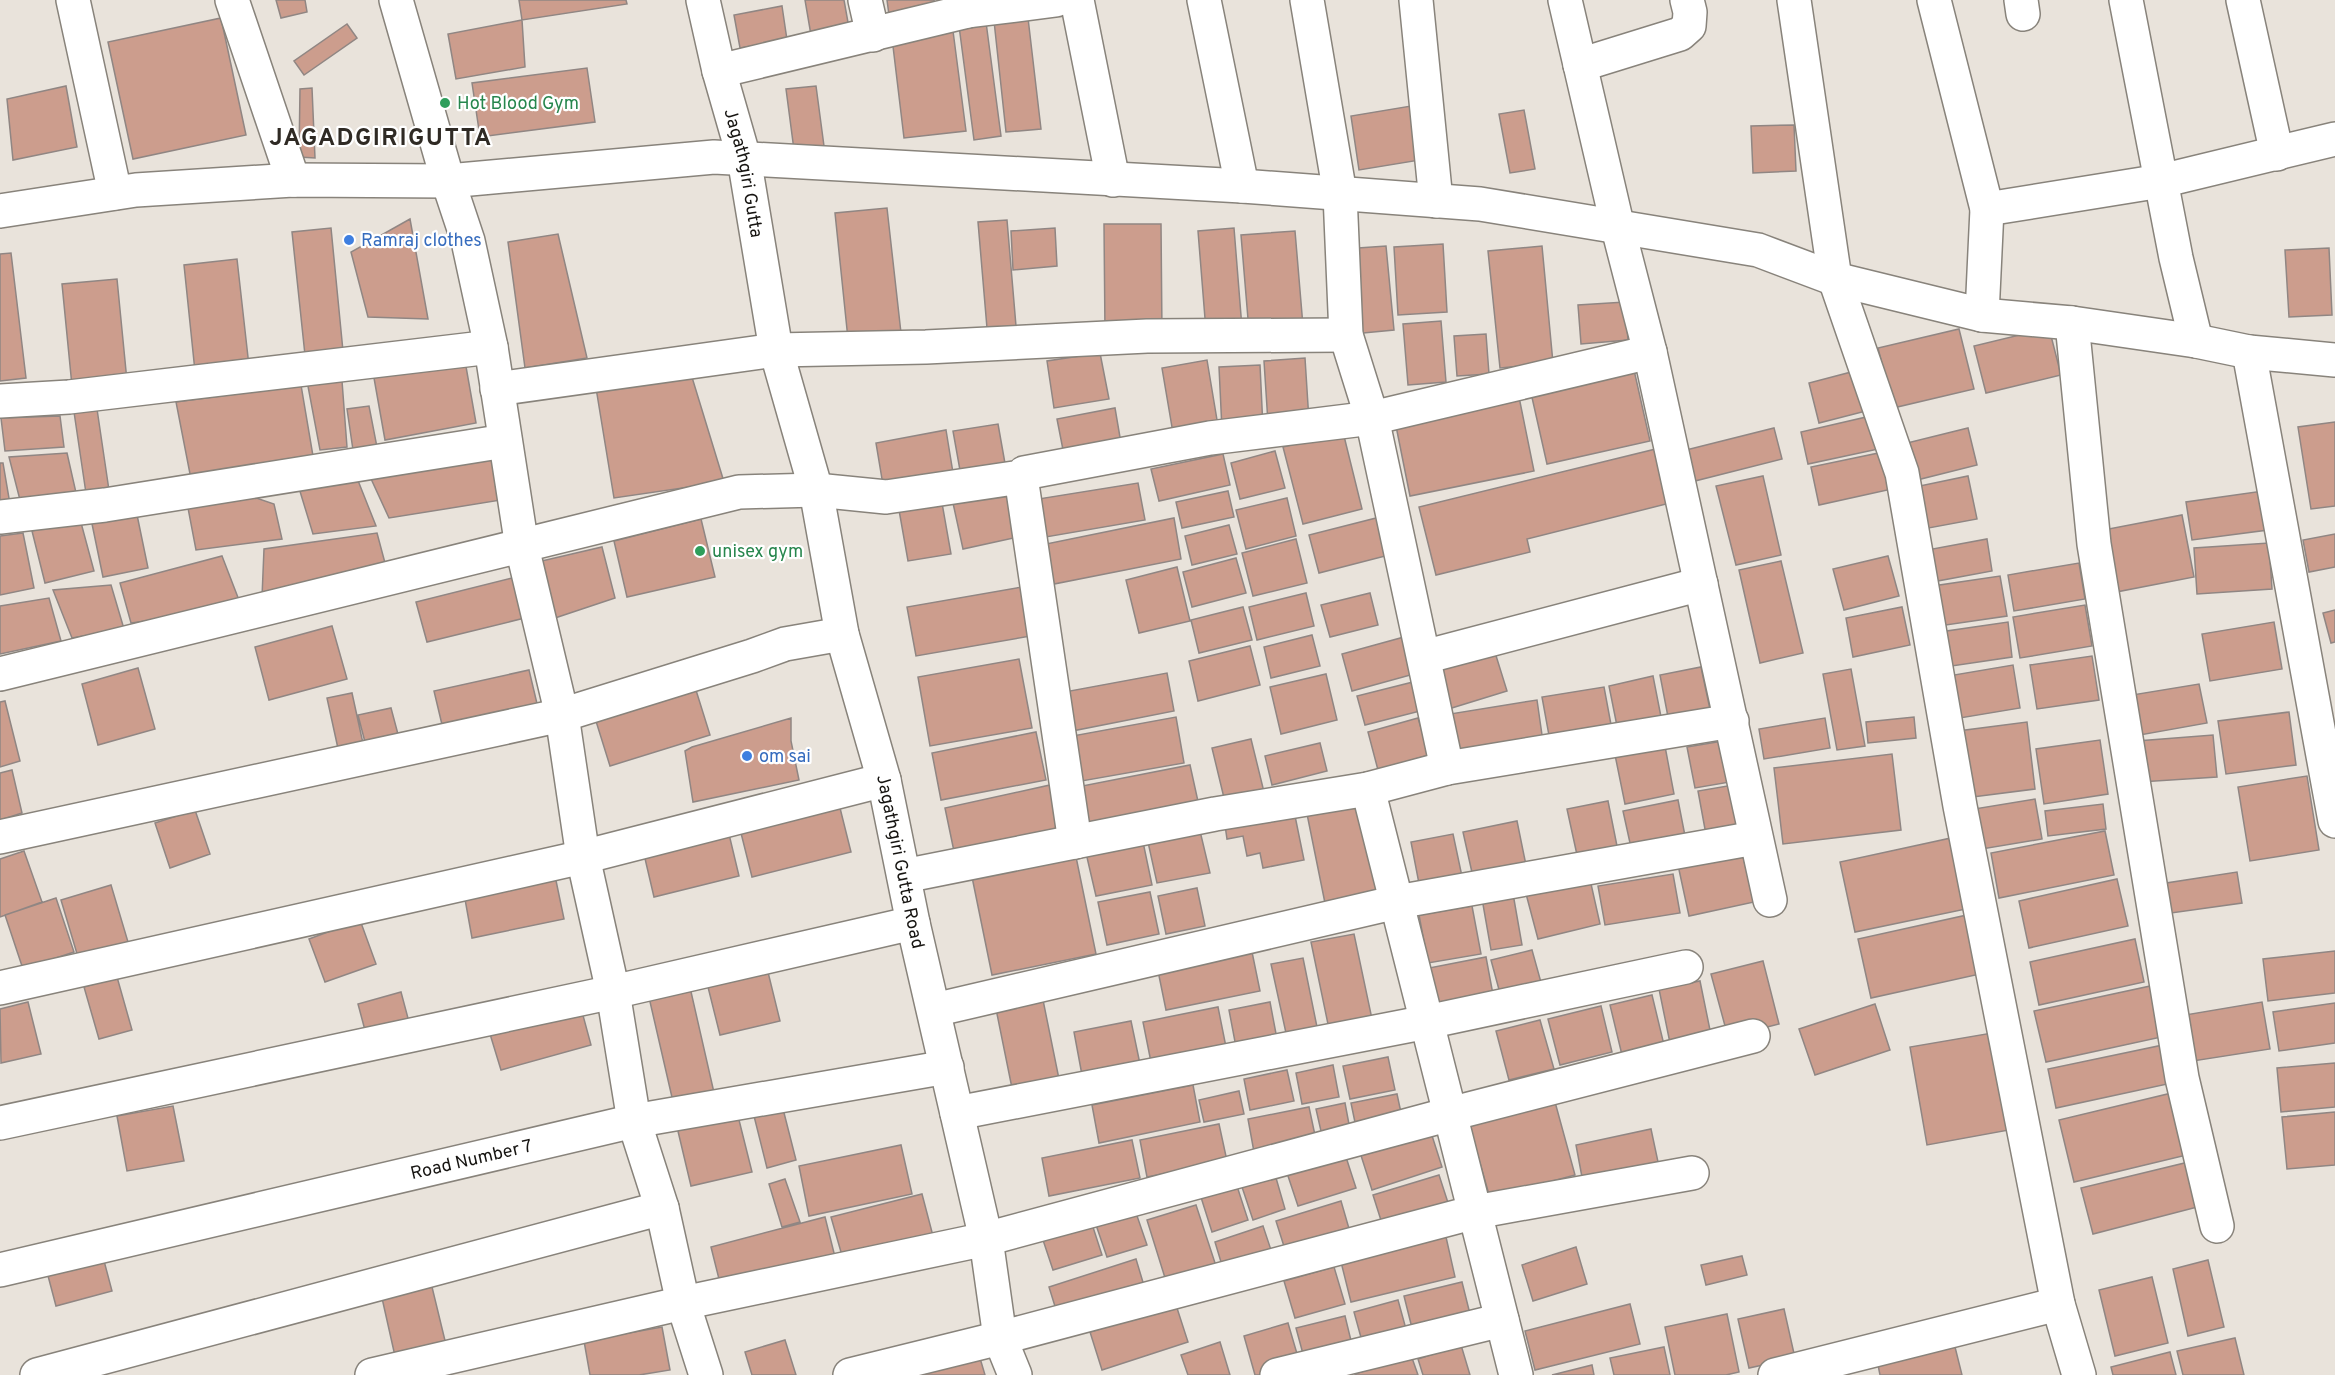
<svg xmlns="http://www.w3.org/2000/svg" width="2335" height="1375" viewBox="0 0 2335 1375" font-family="Overpass,sans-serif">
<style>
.building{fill:#cc9d8d;stroke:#908683;stroke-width:1.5}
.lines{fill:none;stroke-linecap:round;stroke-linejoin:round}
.minor-casing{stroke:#88837b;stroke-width:36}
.minor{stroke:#fff;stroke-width:33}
.leisure-dot{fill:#2e9e5b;stroke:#fff;stroke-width:2}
.shop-dot{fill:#3f7fe0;stroke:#fff;stroke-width:2}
.labels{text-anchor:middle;stroke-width:4.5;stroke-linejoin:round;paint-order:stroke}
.leisure-label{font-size:18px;fill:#27864d;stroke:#fff;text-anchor:start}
.street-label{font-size:18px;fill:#161411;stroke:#fff}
.shop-label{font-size:18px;fill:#366cbe;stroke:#fff;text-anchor:start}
.district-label{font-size:24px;font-weight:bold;letter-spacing:1.5px;fill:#2f2a24;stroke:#fff}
</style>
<rect width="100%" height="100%" fill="#e9e3db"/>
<path class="building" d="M276 0H305L307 12 281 18Z
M519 0H626L627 4 522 20Z
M805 0H844L849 28 811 35Z
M887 0H934L935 7 889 15Z
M782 6 787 40 740 48 734 15Z
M221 18 246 135 133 159 108 42Z
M1028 18 1041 129 1006 132 994 21Z
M522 20 525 67 456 79 448 34Z
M986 22 1001 136 974 140 959 26Z
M347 24 357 38 304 75 294 61Z
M953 31 966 131 904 138 892 38Z
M587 68 595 122 480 137 472 83Z
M66 86 77 147 13 160 7 99Z
M816 86 824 146 794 150 786 89Z
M312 88 315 158 299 157 300 89Z
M1411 106 1420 160 1359 170 1351 116Z
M1524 110 1535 169 1510 173 1499 114Z
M1794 125 1796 171 1753 173 1751 126Z
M887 208 901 333 848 339 835 213Z
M410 219 428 319 368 317 351 252Z
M1007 220 1016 326 987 328 978 222Z
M1104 224H1161L1162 334H1105Z
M331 228 343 351 305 355 292 232Z
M1055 228 1057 266 1013 270 1011 231Z
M1234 228 1242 328 1206 331 1198 231Z
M1295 231 1303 326 1249 331 1241 235Z
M558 234 587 358 525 368 508 242Z
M1443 244 1447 312 1398 315 1394 247Z
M1386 246 1394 330 1353 334 1344 249Z
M1542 246 1553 363 1500 368 1488 251Z
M2329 248 2332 315 2289 317 2285 250Z
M11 253 26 378 0 381V254Z
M237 259 250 375 196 381 184 265Z
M117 279 127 381 72 386 62 284Z
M1625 302 1628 340 1581 344 1578 305Z
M1441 321 1446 382 1408 385 1403 324Z
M2049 328 2061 375 1986 393 1974 346Z
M1959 329 1974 389 1893 408 1878 348Z
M1486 334 1489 374 1457 376 1454 336Z
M1100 353 1109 399 1054 408 1047 361Z
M1305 358 1309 421 1268 423 1264 361Z
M1207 360 1219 432 1174 439 1162 368Z
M465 361 476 423 385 440 374 378Z
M1260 365 1263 428 1222 430 1219 367Z
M1634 370 1650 441 1547 464 1531 393Z
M1855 371 1866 411 1819 423 1809 383Z
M691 374 724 482 614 498 596 388Z
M307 381H342L347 447 320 450Z
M301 385 313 456 191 479 176 402Z
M1519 397 1534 471 1410 496 1395 421Z
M369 406 377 447 353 450 347 409Z
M1115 408 1122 449 1065 460 1057 419Z
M97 409 110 497 87 500 74 412Z
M1875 415 1883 448 1808 464 1801 432Z
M60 416 64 447 5 451 1 418Z
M2335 422V506L2311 509 2298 427Z
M998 424 1006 469 961 476 953 431Z
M1774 428 1782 459 1691 482 1682 451Z
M1968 428 1977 465 1909 482 1899 445Z
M946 430 954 479 884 491 876 443Z
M1343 432 1362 509 1303 524 1283 447Z
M1668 446 1682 500 1527 539 1530 552 1436 575 1419 507Z
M489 447 501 500 389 518 367 470Z
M1893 450 1901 487 1819 505 1811 467Z
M1275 451 1285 488 1240 499 1231 463Z
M67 453 77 497 21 504 9 457Z
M1223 454 1230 485 1159 501 1151 469Z
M0 463H3L10 504 0 505Z
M1763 476 1781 555 1736 565 1716 486Z
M1968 476 1977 519 1918 530 1910 488Z
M357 478 376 526 313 534 299 488Z
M1138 483 1145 520 1040 538 1032 500Z
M1013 490 1023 536 963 549 953 503Z
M1228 491 1234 517 1182 528 1176 502Z
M2263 491 2268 530 2192 540 2186 502Z
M253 497 274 504 282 539 196 550 188 508Z
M1287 498 1296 536 1246 549 1236 510Z
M942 503 951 554 908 561 899 510Z
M136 510 148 568 103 577 91 519Z
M2182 515 2194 577 2111 593 2098 531Z
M1384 516 1393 554 1319 573 1309 535Z
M1174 518 1181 559 1054 584 1046 544Z
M80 519 94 571 45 583 32 531Z
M701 519 715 577 627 597 614 541Z
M1229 525 1237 554 1192 565 1185 536Z
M23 533 34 588 0 595V536Z
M377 533 389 578 262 597 264 549Z
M2335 534V567L2309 572 2303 540Z
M1296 539 1307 583 1253 596 1242 553Z
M1987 539 1992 571 1932 582 1927 550Z
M2269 543 2272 589 2197 594 2194 548Z
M602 547 615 598 552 619 533 563Z
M222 556 242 608 131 623 120 583Z
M1888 556 1899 596 1844 610 1833 569Z
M1236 558 1246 593 1192 607 1183 572Z
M1781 561 1803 653 1760 663 1739 570Z
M2079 563 2085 599 2014 611 2008 575Z
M1177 567 1190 621 1139 633 1126 580Z
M520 576 529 617 427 642 416 602Z
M2000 576 2007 616 1939 626 1933 586Z
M111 585 124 629 72 638 53 590Z
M1022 587 1031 636 916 656 907 607Z
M1306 593 1314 626 1257 640 1249 607Z
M1370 593 1378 625 1330 637 1321 605Z
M49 598 61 641 0 654V606Z
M2085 605 2092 646 2020 658 2013 617Z
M1243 607 1252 640 1199 653 1191 620Z
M1902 607 1910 645 1853 657 1846 618Z
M2335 610V642L2331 643 2323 613Z
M2008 622 2012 657 1945 667 1940 632Z
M2274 622 2282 669 2210 681 2202 634Z
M332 626 347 679 269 700 255 647Z
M1312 635 1320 666 1271 678 1264 647Z
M1404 637 1414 674 1352 691 1342 654Z
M1250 646 1260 685 1198 701 1189 661Z
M1493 646 1507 691 1442 711 1428 666Z
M2092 656 2099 700 2037 709 2030 665Z
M1019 659 1032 728 930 746 918 677Z
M2013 665 2020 708 1954 719 1948 676Z
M1701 667 1711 714 1669 722 1660 675Z
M138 668 155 729 98 745 82 684Z
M1851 669 1865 746 1837 750 1823 674Z
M529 670 539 712 444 733 434 691Z
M1167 673 1174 711 1067 732 1059 693Z
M1326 674 1337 720 1281 734 1270 687Z
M1653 676 1662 722 1618 731 1609 686Z
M1417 681 1424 710 1365 725 1357 696Z
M2199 684 2207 723 2140 735 2132 695Z
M695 687 710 735 610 766 595 718Z
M1604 687 1612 730 1550 741 1542 697Z
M352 693 364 748 339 753 327 698Z
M1537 700 1543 742 1457 756 1450 714Z
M5 701 20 761 0 767V702Z
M391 708 399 738 366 746 358 715Z
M2289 712 2296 765 2226 774 2218 721Z
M1176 717 1184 763 1076 782 1067 737Z
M1914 717 1916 738 1868 743 1866 722Z
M791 718V741L799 780 693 802 685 751 692 747Z
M1418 718 1429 755 1378 770 1368 732Z
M1825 718 1830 748 1764 759 1759 729Z
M2027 722 2035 789 1965 798 1958 731Z
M1036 732 1046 780 941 800 932 753Z
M2213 735 2217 777 2140 782 2137 741Z
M1251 739 1264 792 1225 802 1212 748Z
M2100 740 2108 794 2044 804 2036 749Z
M1664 741 1674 794 1625 804 1614 750Z
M1723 741 1730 782 1695 788 1687 747Z
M1320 743 1327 771 1272 785 1265 756Z
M1892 754 1901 830 1783 844 1774 768Z
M1190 765 1199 806 1085 829 1077 787Z
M12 770 22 813 0 820V773Z
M2307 776 2319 850 2250 861 2238 787Z
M1050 785 1061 838 956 861 945 808Z
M1733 785 1741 833 1707 840 1698 791Z
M1362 798 1382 897 1326 908 1306 809Z
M2035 799 2042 839 1976 850 1968 810Z
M838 800 851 852 752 877 739 825Z
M1678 800 1686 841 1632 852 1623 811Z
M1608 801 1619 856 1579 864 1567 809Z
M2103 804 2106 829 2048 836 2045 811Z
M195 810 210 854 170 868 155 823Z
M1294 811 1304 860 1263 868 1260 853 1247 856 1243 836 1227 839 1225 825Z
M1517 821 1528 875 1475 886 1463 832Z
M728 830 739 876 654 897 643 850Z
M1200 831 1210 873 1157 883 1148 842Z
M2105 831 2114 875 1999 898 1991 853Z
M1453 834 1464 886 1421 894 1411 842Z
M1951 838 1966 909 1855 932 1840 862Z
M1143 842 1152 885 1096 896 1086 853Z
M24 851 42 902 0 917V859Z
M1075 852 1096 954 992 975 971 872Z
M1742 852 1754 902 1689 916 1678 865Z
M554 871 564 919 472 938 463 888Z
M2237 872 2242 903 2164 914 2160 884Z
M1673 874 1680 913 1605 925 1598 886Z
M1589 875 1600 924 1538 939 1525 890Z
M2117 879 2128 926 2029 948 2019 901Z
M111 885 128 942 78 957 61 900Z
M1197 888 1205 926 1166 934 1158 896Z
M1512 888 1522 945 1491 950 1481 893Z
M1150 892 1159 934 1107 945 1098 902Z
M56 898 74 952 23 969 5 915Z
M1472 906 1481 954 1428 963 1419 915Z
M1967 915 1980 974 1871 998 1858 939Z
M360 920 376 964 325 982 309 939Z
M1354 934 1372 1019 1329 1029 1311 942Z
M2135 939 2144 982 2039 1005 2030 962Z
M1251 947 1260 991 1166 1010 1157 966Z
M1532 950 1542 986 1501 997 1491 960Z
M2335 951V993L2268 1001 2263 959Z
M1486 957 1494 1000 1437 1010 1429 968Z
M1303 958 1317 1027 1286 1033 1271 964Z
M1763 961 1779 1024 1728 1037 1711 974Z
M766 964 780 1021 720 1035 706 979Z
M117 977 132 1030 99 1039 84 987Z
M1700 981 1711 1035 1670 1043 1659 989Z
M689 983 715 1097 674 1106 648 993Z
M2155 985 2166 1036 2046 1062 2034 1011Z
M401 992 409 1022 366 1034 358 1004Z
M1652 995 1664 1045 1622 1055 1610 1005Z
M1043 1000 1059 1079 1012 1088 996 1009Z
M28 1002 41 1054 1 1063 0 1009Z
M1270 1002 1277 1039 1236 1047 1229 1010Z
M2262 1002 2270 1049 2193 1061 2185 1015Z
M2335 1003V1043L2279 1051 2273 1012Z
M1875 1004 1890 1050 1815 1075 1799 1029Z
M1601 1006 1612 1052 1560 1065 1548 1019Z
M1218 1007 1226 1047 1151 1062 1143 1022Z
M581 1008 591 1045 501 1070 490 1034Z
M1540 1020 1554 1069 1509 1080 1496 1031Z
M1131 1021 1140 1064 1082 1075 1074 1032Z
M1992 1033 2009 1130 1927 1145 1910 1047Z
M2163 1045 2172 1083 2056 1108 2048 1069Z
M1388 1057 1395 1090 1350 1099 1343 1066Z
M2335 1063V1107L2281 1112 2277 1068Z
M1333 1065 1339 1097 1302 1104 1296 1073Z
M1287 1070 1294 1101 1250 1110 1244 1079Z
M1193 1085 1200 1122 1099 1143 1092 1105Z
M1239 1091 1244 1114 1204 1122 1199 1100Z
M2180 1091 2195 1153 2074 1182 2059 1120Z
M1397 1094 1403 1122 1357 1132 1351 1103Z
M1555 1102 1575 1175 1490 1198 1469 1125Z
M1345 1103 1351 1135 1323 1140 1316 1109Z
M782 1105 796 1160 767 1168 753 1112Z
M173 1106 184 1161 127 1171 117 1116Z
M1309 1107 1316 1140 1254 1152 1248 1119Z
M737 1112 752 1172 691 1186 677 1127Z
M2335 1112V1165L2287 1169 2282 1117Z
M1428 1123 1442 1167 1372 1190 1358 1146Z
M1219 1124 1227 1161 1147 1177 1140 1140Z
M1651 1129 1658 1162 1582 1177 1576 1145Z
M1132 1140 1140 1178 1049 1196 1042 1158Z
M901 1145 912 1194 809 1216 799 1166Z
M1345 1154 1356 1188 1298 1206 1287 1173Z
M2197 1160 2209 1204 2093 1234 2081 1188Z
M1274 1171 1285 1209 1253 1220 1240 1181Z
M1439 1175 1451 1212 1385 1233 1373 1195Z
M785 1179 800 1222 782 1227 769 1184Z
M1235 1180 1248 1220 1212 1232 1199 1191Z
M922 1194 933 1236 843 1259 831 1217Z
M1341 1201 1352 1239 1288 1259 1276 1221Z
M1196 1205 1216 1266 1166 1281 1147 1220Z
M1135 1210 1147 1245 1107 1257 1095 1222Z
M825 1217 835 1257 721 1287 711 1247Z
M1091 1221 1102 1255 1053 1270 1042 1237Z
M1263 1226 1273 1256 1224 1272 1215 1242Z
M1446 1237 1455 1277 1351 1302 1341 1262Z
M1576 1247 1587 1284 1533 1301 1522 1265Z
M1742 1256 1747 1275 1706 1285 1701 1265Z
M103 1257 112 1291 56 1306 47 1272Z
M1136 1259 1145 1289 1058 1316 1049 1287Z
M2208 1260 2224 1327 2188 1336 2173 1269Z
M1334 1267 1345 1304 1295 1318 1284 1281Z
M2152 1277 2168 1343 2115 1356 2099 1290Z
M1462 1282 1473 1326 1415 1340 1404 1296Z
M432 1287 448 1353 397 1365 382 1298Z
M1398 1300 1409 1340 1365 1352 1354 1312Z
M1630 1304 1640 1344 1535 1370 1525 1331Z
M1176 1305 1188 1342 1102 1370 1090 1332Z
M1784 1309 1795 1358 1749 1368 1738 1319Z
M1727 1314 1739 1372 1726 1375H1675L1665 1327Z
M1345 1316 1354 1353 1306 1365 1296 1328Z
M1288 1323 1300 1364 1263 1375H1255L1244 1336Z
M662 1327 670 1370 639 1375H590L584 1341Z
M2235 1338 2244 1375H2183L2177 1351Z
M785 1340 796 1375H752L745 1352Z
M1220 1342 1230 1375H1188L1181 1355Z
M1461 1345 1470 1375H1423L1418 1359Z
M1664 1347 1670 1375H1614L1610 1358Z
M1955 1347 1962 1375H1880L1878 1365Z
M977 1348 985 1375H917Z
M2170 1352 2176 1375H2113L2111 1367Z
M1411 1355 1418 1375H1355V1374Z
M1592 1365 1594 1375H1552Z"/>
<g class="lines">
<g class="minor-casing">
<g id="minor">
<path d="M73 0 115 193"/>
<path d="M232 0 293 180"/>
<path d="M396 0 448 181 468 241 491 347 522 547 562 715 583 857 613 992 634 1121 662 1208 683 1303 706 1375"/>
<path id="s1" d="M703 0 719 71 744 158 776 350 816 490 842 634 884 780 913 923 986 1239 1000 1338 1015 1375"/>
<path d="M865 0 873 35"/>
<path d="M1077 0 1113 180"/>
<path d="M1204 0 1242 186"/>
<path d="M1307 0 1340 194 1346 335 1372 418 1447 768"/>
<path d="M1416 0 1436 201"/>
<path d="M1565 0 1618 228 1650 352 1770 900"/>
<path d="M1794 0 1835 279 1902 473 1960 806 2058 1304 2079 1375"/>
<path d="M1934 0 1987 209 1982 315"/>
<path d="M2021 0 2023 14"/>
<path d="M2126 0 2176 258 2196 341"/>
<path d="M2243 0 2277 154"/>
<path d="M968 11 1056 0"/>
<path d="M1580 65 1680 34 1689 26 1690 12 1687 0"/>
<path d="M719 71 968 11 966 0"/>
<path d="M1987 209 2161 181 2335 139"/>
<path d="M0 211 136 190 293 180 448 181 714 157 1242 186 1480 204 1758 250 1835 279 1982 315 2072 323 2196 341 2249 352 2335 360"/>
<path d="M2072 323 2094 544 2182 1078 2217 1226"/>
<path d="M2249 352 2335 821"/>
<path d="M497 389 776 350 926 347 1147 336 1346 335"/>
<path d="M0 401 69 397 491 347"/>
<path d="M1021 477 1075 842"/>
<path d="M0 517 105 505 505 441"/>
<path d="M1424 657 1701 584"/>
<path d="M0 674 739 492 816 490 886 497 1021 477 1024 473 1210 438 1372 418 1650 352"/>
<path d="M1368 789 1516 1375"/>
<path d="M0 837 562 715 752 656 785 644 842 634"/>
<path d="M904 876 1215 814 1368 789 1447 768 1732 721"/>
<path d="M0 988 583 857 884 780"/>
<path d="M934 1010 1397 902 1755 838"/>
<path d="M957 1113 1427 1022 1686 967"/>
<path d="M0 1123 613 992 913 923"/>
<path id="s2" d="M0 1270 634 1121 947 1067"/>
<path d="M37 1375 662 1208"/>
<path d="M372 1375 683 1303 986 1239 1450 1114 1753 1036"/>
<path d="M850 1375 1000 1338 1475 1212 1692 1173"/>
<path d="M1277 1375 1502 1320"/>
<path d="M1775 1375 2058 1304"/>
</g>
</g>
<use href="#minor" class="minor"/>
</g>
<g class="leisure-dot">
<circle cx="445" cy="103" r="6"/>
<circle cx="700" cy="551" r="6"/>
</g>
<g class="shop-dot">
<circle cx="349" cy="240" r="6"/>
<circle cx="747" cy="756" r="6"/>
</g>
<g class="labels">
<g class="leisure-label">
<text x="457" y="109">Hot Blood Gym</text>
<text x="712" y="557">unisex gym</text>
</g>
<g class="street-label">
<text dy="6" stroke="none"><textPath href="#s1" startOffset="178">Jagathgiri Gutta</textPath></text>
<text dy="6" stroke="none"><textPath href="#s1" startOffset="885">Jagathgiri Gutta Road</textPath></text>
<text dy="6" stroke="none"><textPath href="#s2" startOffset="484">Road Number 7</textPath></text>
</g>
<g class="shop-label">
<text x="361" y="246">Ramraj clothes</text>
<text x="759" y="762">om sai</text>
</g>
<g class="district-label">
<text x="381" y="145">JAGADGIRIGUTTA</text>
</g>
</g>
</svg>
